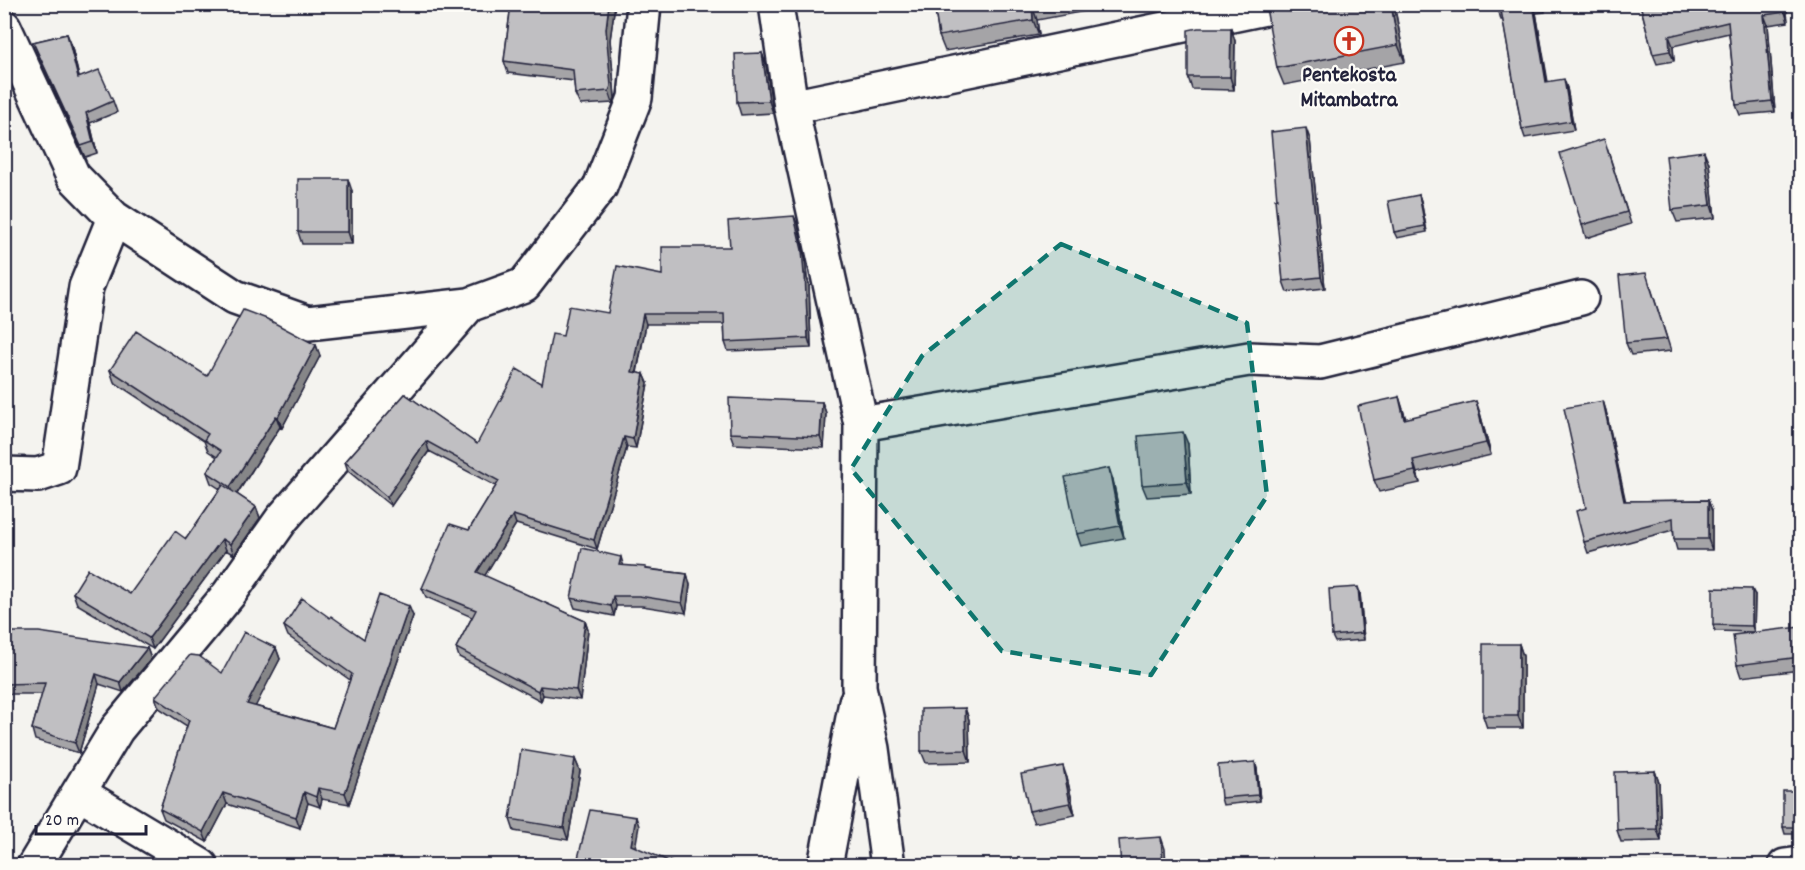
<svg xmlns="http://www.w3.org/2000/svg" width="1805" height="870" viewBox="0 0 1805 870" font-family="Dekko,sans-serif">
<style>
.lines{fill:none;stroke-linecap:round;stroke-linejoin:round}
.minor-casing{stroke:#22223b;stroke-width:38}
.minor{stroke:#fdfcf7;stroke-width:33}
.wall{fill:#a5a4a7;stroke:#22223b;stroke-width:1.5}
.shaded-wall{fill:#868688;stroke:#22223b;stroke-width:1.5}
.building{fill:#c0bfc2;stroke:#22223b;stroke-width:1.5}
.marked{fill:#0f766e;fill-opacity:0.2;stroke:#0f766e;stroke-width:4.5;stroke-dasharray:12 8;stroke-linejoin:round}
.labels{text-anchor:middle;stroke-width:4.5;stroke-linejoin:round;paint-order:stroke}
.poi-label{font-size:22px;font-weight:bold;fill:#22223b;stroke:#fdfcf7}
</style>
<rect width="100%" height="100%" fill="#f4f3ef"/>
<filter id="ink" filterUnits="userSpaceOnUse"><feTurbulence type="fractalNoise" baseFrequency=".0167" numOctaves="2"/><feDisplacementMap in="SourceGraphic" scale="12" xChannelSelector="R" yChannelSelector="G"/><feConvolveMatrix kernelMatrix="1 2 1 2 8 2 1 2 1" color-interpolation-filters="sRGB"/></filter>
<g filter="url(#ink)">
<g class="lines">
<g class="minor-casing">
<path id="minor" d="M776 4 791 107 861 424 859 687 872 749 888 866
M4 27 73 176 114 218 235 297 308 323 469 305
M791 107 1284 4
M861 424 1249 359 1320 362 1581 298
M4 474 38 475 59 468 86 287 114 218
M79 793 201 866
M34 866 117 729 229 594 282 519 469 305 524 285 600 187 635 98 644 4
M825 866 856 702
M1785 866 1800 864"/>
</g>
<use href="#minor" class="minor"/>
</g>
<path class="wall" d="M511 4H615L610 40 615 98 613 103 580 105 575 94 574 81 508 73 504 61Z
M934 4H1123L1037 20 1039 35 945 51 939 36Z
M1394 4 1405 62 1284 85 1277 68Z
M1497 4H1544L1545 12 1536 13 1548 82 1567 88 1574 130 1525 138 1522 129 1503 20H1501Z
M1640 4H1786L1788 22 1768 25 1775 112 1740 115 1736 105 1729 33 1673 46 1674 61 1657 64 1653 54Z
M1231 28 1235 41 1234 90 1192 89 1188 77Z
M67 34 71 44 79 78 113 101 117 112 90 123 97 153 85 157 37 52 33 42Z
M762 53 766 65 773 113 741 115 737 102Z
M1310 139 1325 288 1287 292 1283 281 1277 199Z
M1608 151 1631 224 1586 238 1582 225Z
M1709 163 1715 218 1677 222 1672 210Z
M352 191V244H302L298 232Z
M1419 195 1421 201 1427 232 1397 238 1394 232Z
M798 225 805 259 807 278 809 284 811 348 728 351 725 342 724 324H646L637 373 644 374 648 383 636 448 627 447 597 549 516 524 484 576 585 621 588 630 580 700 543 695 541 701 459 657 456 648 472 617 426 597 422 588 469 530 496 486 429 451 391 506 348 471 345 462 405 394 477 444 542 384 563 336 608 313 662 275 730 247Z
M1650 285 1671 351 1631 355 1626 343Z
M316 345 320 356 282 428 280 427 237 494 256 507 260 518 234 555 226 550 153 649 77 604 73 593 130 594 186 539 220 489 211 483 207 472 217 457 208 451 204 441 114 382 110 370 207 376Z
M1399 397 1406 419 1480 413 1491 455 1417 473 1420 483 1379 492 1374 480Z
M1603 401 1606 411 1625 501 1708 500 1712 511V550H1677L1674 539 1673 530 1588 553 1584 542 1586 508Z
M822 402 826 413 824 448 734 444 730 433Z
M1188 444 1191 494 1147 497 1142 485Z
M1113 480 1124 538 1081 546 1077 534Z
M624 566 687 574 690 585 686 613 642 606H616L614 616 575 608 571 598Z
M1360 593 1364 640 1335 642 1332 636Z
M1755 595 1754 632 1715 631 1713 625Z
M413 616 349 804 322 799 320 807 308 803 300 828 227 804 207 842 164 819 160 809 187 726 159 708 155 697 222 673 276 648 280 659 255 706 333 728 350 680 288 636 284 626 330 618 364 639Z
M1800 627V670L1741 677 1737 665Z
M4 632 147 648 151 659 123 692 99 684 79 753 35 740 32 729 42 694H4Z
M1519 644 1523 656V728H1487L1483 716Z
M965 708 969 720 970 762 926 763 921 751Z
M575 759 580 771 568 840 514 831 510 819Z
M1255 762 1257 769 1260 801 1223 805 1221 798Z
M1655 771 1659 783 1661 841 1621 842 1617 830Z
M1067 778 1075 815 1034 823 1029 811Z
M1800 791V834H1785L1783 827Z"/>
<path class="shaded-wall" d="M609 4H615L610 40 615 98 613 103 609 91 606 29Z
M1391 4H1394L1405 62 1398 45Z
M1533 4 1536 13 1549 92 1546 82Z
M1784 4H1786L1788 22 1785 12Z
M1032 5 1037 20 1039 35 1033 20Z
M1764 15 1768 25 1775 112 1772 101Z
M1231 28 1235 41 1234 90 1230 77Z
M67 34 71 44 82 89 78 78Z
M1669 36 1673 46 1674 61 1670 51Z
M762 53 766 65 773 113 769 101Z
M1564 79 1567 88 1574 130 1571 121Z
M86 113 90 123 97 153 93 142Z
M1306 128 1310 139 1325 288 1321 277Z
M1704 151 1709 163 1715 218 1711 205Z
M348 179 352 191V244L348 232Z
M1419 195 1421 201 1427 232 1425 226Z
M794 216 798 225 805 259 807 278 809 284 811 348 808 338 804 274Z
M643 314 646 324 635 381 632 372Z
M316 345 320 356 282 428 278 417Z
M644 374 648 383 636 448 633 439Z
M1399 397 1403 410 1408 432 1404 419Z
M1476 401 1480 413 1491 455 1486 443Z
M1603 401 1606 411 1628 512 1624 501Z
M822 402 826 413 824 448 820 437Z
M276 416 280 427 234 498 230 487Z
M1183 432 1188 444 1191 494 1187 482Z
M624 437 627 447 597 549 594 540Z
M426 441 429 451 391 506 387 497Z
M1413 460 1417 473 1420 483 1415 471Z
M1109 468 1113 480 1124 538 1120 526Z
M1708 500 1712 511V550L1708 539Z
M256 507 260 518 234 555 230 544Z
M513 515 516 524 481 582 477 572Z
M222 539 226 550 153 649 149 638Z
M621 557 624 567 619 565Z
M687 574 690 585 686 613 682 603Z
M1358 587 1360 593 1364 640 1362 633Z
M1752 589 1755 595 1754 632 1752 626Z
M613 596 616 606 614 616 611 606Z
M409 606 413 616 349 804 345 793Z
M585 621 588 630 580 700 576 690Z
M1519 644 1523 656V728L1518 716Z
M147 648 151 659 123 692 120 682Z
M276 648 280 659 251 715 247 704Z
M96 674 99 684 79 753 75 743Z
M540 686 543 695 541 701 538 691Z
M965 708 969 720 970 762 966 750Z
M575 759 580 771 568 840 564 828Z
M1255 762 1257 769 1260 801 1258 795Z
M1063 766 1067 778 1075 815 1070 803Z
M1655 771 1659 783 1661 841 1657 829Z
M318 788 322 799 320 807 316 797Z
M304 792 308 803 300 828 296 817Z
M223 793 227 804 207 842 203 832Z
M636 817 639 826 634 854 631 845Z
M1161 837 1165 849 1166 866H1163Z"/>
<path class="building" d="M511 4H609L606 29 611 86 609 91 575 94 573 70 504 61Z
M934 4H1033L1032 5 1033 20 939 36Z
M1287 4H1391L1398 45 1277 68 1266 8Z
M1497 4H1533L1546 82 1564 79 1571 121 1522 129 1501 10 1498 11Z
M1640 4H1784L1785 12 1764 15 1772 101 1736 105 1728 22 1669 36 1670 51 1653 54Z
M1198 28H1231L1230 77H1188V30Z
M67 34 78 78 99 70 113 101 86 113 93 142 81 146 33 42Z
M762 53 769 101 737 102 735 54Z
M1306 128 1321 277 1283 281 1275 199H1277L1271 132Z
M1604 139 1627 212 1582 225 1560 153Z
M1704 151 1711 205 1672 210 1666 156Z
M298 179H348V232H298Z
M1419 195 1425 226 1394 232 1388 201Z
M794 216 802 250 804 274H805L808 338 725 342 724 314H643L632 372 644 374 633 439 624 437 594 540 513 515 477 572 585 621 576 690 540 686 538 691 456 648 476 610 422 588 450 524 469 530 499 481 426 441 387 497 345 462 405 394 477 444 517 369 542 384 552 334 563 336 569 306 608 313 617 266 662 275V247H730L728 221Z
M1646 273 1667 339 1626 343 1619 276Z
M243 310 267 319 316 345 278 417 276 416 230 487 207 472 221 451 204 440 208 434 110 370 136 331 207 376Z
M1399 397 1404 419 1476 401 1486 443 1413 460 1415 471 1374 480 1358 406Z
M729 398 822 402 820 437 730 433Z
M1603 401 1624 501 1708 500V539H1674L1673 518 1584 542 1576 511 1586 508 1564 408Z
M1183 432 1187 482 1142 485 1138 436Z
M1109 468 1120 526 1077 534 1065 477Z
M223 485 256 507 230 544 222 539 149 638 73 593 88 569 130 594 175 531 186 539Z
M582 548 621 557 619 565 646 567V569L687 574 682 603 639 596H613L611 606 571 598Z
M1358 587 1362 633 1332 636 1329 589Z
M1713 588 1752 589V626L1713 625Z
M379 595 409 606 345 793 318 788 316 797 304 792 296 817 223 793 203 832 160 809 189 720 155 697 190 655 199 656 222 673 244 632 276 648 247 704 333 728 352 674 284 626 302 598 330 618 331 616 364 639Z
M1800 627V657L1737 665 1733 635Z
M4 632H39L147 648 120 682 96 674 75 743 32 729 45 683 4 684Z
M1483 644H1519L1518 716H1483Z
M965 708 966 750 921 751V709Z
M521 750 575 759 564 828 510 819Z
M1255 762 1258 795 1221 798 1218 765Z
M1063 766 1070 803 1029 811 1021 774Z
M1655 771 1657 829 1617 830 1615 772Z
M1783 791H1800V827H1783Z
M590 810 636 817 631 845 678 865V866H576Z
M1161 837 1163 866H1121L1119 840Z"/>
</g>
<path class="marked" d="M1061 244 1247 323 1267 496 1151 675 1002 651 851 469 922 356Z"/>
<defs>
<g id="church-ring" transform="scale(1.5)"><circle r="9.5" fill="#fdfcf7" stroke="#c8321e" stroke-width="1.5"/><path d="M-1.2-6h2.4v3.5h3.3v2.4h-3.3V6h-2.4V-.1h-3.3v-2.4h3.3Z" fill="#c8321e"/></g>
</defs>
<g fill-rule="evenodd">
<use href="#church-ring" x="1349" y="41"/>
</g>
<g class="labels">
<g class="poi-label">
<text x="1349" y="81">Pentekosta<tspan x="1349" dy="25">Mitambatra</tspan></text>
</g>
</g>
<rect width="1805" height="870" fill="none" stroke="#fdfcf7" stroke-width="24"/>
<rect x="12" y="12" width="1781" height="846" fill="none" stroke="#22223b" stroke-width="2" filter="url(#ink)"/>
<path d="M36 825v9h110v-9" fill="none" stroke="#22223b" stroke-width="3"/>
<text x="45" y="825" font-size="18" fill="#22223b" stroke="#fdfcf7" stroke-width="4.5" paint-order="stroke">20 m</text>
</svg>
